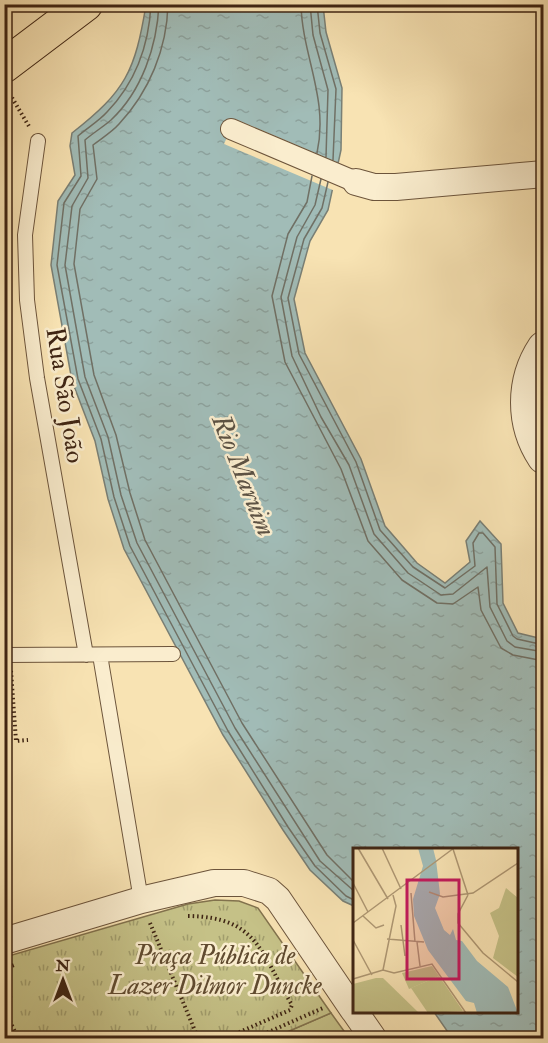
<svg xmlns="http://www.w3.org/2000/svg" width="548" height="1043" viewBox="0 0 548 1043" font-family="'IM FELL Double Pica',serif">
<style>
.grass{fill:#c5c187;stroke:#82724d;stroke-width:1.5}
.park{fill:url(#park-tufts);stroke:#82724d;stroke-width:1.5}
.water{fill:url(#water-ripples);stroke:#797f75;stroke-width:1.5}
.pier{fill:#f8e3b3}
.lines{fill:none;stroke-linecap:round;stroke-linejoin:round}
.shore{stroke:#707065;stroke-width:1.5}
.service-casing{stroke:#6c543b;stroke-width:16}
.pedestrian-casing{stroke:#6c543b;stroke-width:22}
.minor-casing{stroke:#6c543b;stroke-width:28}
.tertiary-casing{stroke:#6c543b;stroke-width:35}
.primary-casing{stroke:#3e2413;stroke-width:35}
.path{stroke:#3e2413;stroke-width:4;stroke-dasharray:1.5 3;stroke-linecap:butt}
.service{stroke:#faedce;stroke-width:14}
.pedestrian{stroke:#faedce;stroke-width:20}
.minor{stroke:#faedce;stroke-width:26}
.tertiary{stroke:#faedce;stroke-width:33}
.primary{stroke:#f8e3b3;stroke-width:33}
.labels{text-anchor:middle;stroke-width:5;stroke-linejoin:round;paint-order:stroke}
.street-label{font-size:26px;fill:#3e2413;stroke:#faedce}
.park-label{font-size:26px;font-style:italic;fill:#604b30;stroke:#faedce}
.water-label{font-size:27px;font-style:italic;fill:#5c5244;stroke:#faedce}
.inset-road{fill:none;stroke:#ae9773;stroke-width:1.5}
.view{fill:#c2185b;fill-opacity:0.15;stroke:#c2185b;stroke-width:3}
.inset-edge{fill:none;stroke:#3e2413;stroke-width:3}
</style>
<defs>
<pattern id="park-tufts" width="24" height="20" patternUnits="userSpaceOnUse" patternTransform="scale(1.5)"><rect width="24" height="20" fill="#c5c187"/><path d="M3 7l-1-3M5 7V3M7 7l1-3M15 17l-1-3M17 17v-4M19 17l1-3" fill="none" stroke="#a19d6d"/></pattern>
<pattern id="water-ripples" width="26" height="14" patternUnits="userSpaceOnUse" patternTransform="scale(1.5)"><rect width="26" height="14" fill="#a1bcb7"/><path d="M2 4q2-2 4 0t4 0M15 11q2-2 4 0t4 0" fill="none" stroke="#8ca19c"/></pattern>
</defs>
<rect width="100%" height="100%" fill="#f8e3b3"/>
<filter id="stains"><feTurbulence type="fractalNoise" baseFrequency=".00333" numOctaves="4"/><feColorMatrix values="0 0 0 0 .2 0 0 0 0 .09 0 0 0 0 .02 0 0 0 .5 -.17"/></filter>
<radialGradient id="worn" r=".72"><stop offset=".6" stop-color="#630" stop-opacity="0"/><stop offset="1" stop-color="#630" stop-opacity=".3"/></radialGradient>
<path class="grass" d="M331 1013 349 1038H273Z"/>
<path class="park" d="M215 900 239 901 258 908 331 1013 273 1038H5V957L188 904Z"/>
<path class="water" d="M146 5H323L326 32 342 88 341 150 328 210 310 241 294 299 305 353 361 459 385 526 417 563 445 583 470 562 466 541 480 521 501 544 503 603 518 633 543 639V1038H452L434 1012H516V850H354V906L343 901 310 870 283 830 223 735 124 549 108 499 95 441 72 381 51 265 58 201 75 175 70 146 72 133C126 91 135 71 146 5Z"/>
<path class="pier" d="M235 119 341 164 335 191 224 144Z"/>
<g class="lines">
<path class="shore" d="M151 4C149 45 135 83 107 112 99 121 87 128 78 136L81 176 64 203 57 265 78 379 101 439 114 497 130 546 228 731 288 827 315 866 346 896 354 900
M159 4C157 46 142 91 111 120 103 127 93 133 85 140L88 178 72 206 65 265 85 377 108 437 121 495 137 543 235 728 320 861 354 891
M168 4C167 49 149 92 119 124 112 132 102 138 93 145L97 179 80 209 74 264 94 375 116 435 130 493 145 540 242 723 327 855 354 882
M301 4C302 56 329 98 317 153
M310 4 313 35 328 90 326 157
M317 4 320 33 336 89 333 160
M312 176 307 202 288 234 272 296 285 362 341 469 368 541 402 580 437 603 453 604 478 587 481 610 501 648 513 655 544 661
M321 179 315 205 297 237 281 297 292 356 321 417 349 465 374 534 408 573 441 595 453 594 487 567 490 607 507 641 515 647 544 652
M328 182 322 208 304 239 288 298 299 354 356 462 380 530 413 567 445 588 475 566 473 543 479 533H483L495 547 497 604 513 636 517 639 544 645"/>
<g class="service-casing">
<path id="service" d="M38 141 25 235 27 300 37 378 86 655
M4 655 173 654
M100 655 141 900"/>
</g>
<g class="pedestrian-casing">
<path id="pedestrian" d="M231 129 356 182"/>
</g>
<g class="minor-casing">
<path id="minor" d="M356 182 374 187H396L544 174
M4 941 141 900 214 883H244L269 891 278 899 354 1011
M355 1012 373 1038"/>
</g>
<g class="tertiary-casing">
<path id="tertiary" d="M544 348C522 381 522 424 544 457"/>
</g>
<g class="primary-casing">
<path id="primary" d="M4 66 86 4"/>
</g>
<path class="path" d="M4 96H11L30 128
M11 671 16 741 28 740
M188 916C258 917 260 952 292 1005L290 1010 226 1038
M150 923 198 1038
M4 969 14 965
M4 1009 18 1038
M255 1038 323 1008"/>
<use href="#service" class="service"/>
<use href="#pedestrian" class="pedestrian"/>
<use href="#minor" class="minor"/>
<use href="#tertiary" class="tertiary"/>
<use href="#primary" class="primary"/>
</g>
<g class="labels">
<g class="street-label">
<text transform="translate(66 395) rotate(81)" y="9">Rua São João</text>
</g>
<g class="park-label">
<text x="215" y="964">Praça Pública de<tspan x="215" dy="30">Lazer Dilmor Duncke</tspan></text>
</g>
<g class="water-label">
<text transform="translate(244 475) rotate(68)" y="9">Rio Maruim</text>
</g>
</g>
<g transform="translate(353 848)">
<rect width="165" height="165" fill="#f8e3b3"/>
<path d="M86 128 110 163 75 165 58 140Z" fill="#c5c187"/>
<path d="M153 40 165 50V129L140 110 146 88 137 65 146 60Z" fill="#c5c187"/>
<path d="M23 130H30L66 165H0V136Z" fill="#c5c187"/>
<path d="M79 118 86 128 56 141 49 125Z" fill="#c5c187"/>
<path d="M65 0H80L83 12 87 46 82 60 91 82 97 87 100 81 103 92 109 93 124 113 155 139 165 165H124L121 155 113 153 75 102 61 68 60 51 70 18Z" fill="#a1bcb7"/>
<path class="inset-road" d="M5 0 35 51M29 0 48 41M100 1 115 47M0 35 15 64M76 44 90 49 120 45 165 15M58 45 62 94M115 47 105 66V75L130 105 165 134M10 68 23 80 31 77M0 75 101 0M48 77 52 108M34 91 71 94M0 92 19 127M64 94 67 118M30 122 43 58 40 47M0 131 30 122 41 125 79 116 113 165"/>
<path class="view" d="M54 32H106V131H54Z"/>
<rect width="165" height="165" class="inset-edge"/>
</g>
<rect width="548" height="1043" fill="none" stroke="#f8e3b3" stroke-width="24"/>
<rect x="6" y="6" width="536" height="1031" fill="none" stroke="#3e2413" stroke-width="3"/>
<rect x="12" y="12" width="524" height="1019" fill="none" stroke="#3e2413" stroke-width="1.5"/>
<g transform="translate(63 980)" stroke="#faedce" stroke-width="4.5" paint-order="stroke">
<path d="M0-4.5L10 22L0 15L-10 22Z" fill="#3e2413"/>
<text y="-9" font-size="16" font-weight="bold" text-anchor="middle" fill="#3e2413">N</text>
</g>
<rect width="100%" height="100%" filter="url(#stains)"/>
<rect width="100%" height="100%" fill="url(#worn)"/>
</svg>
